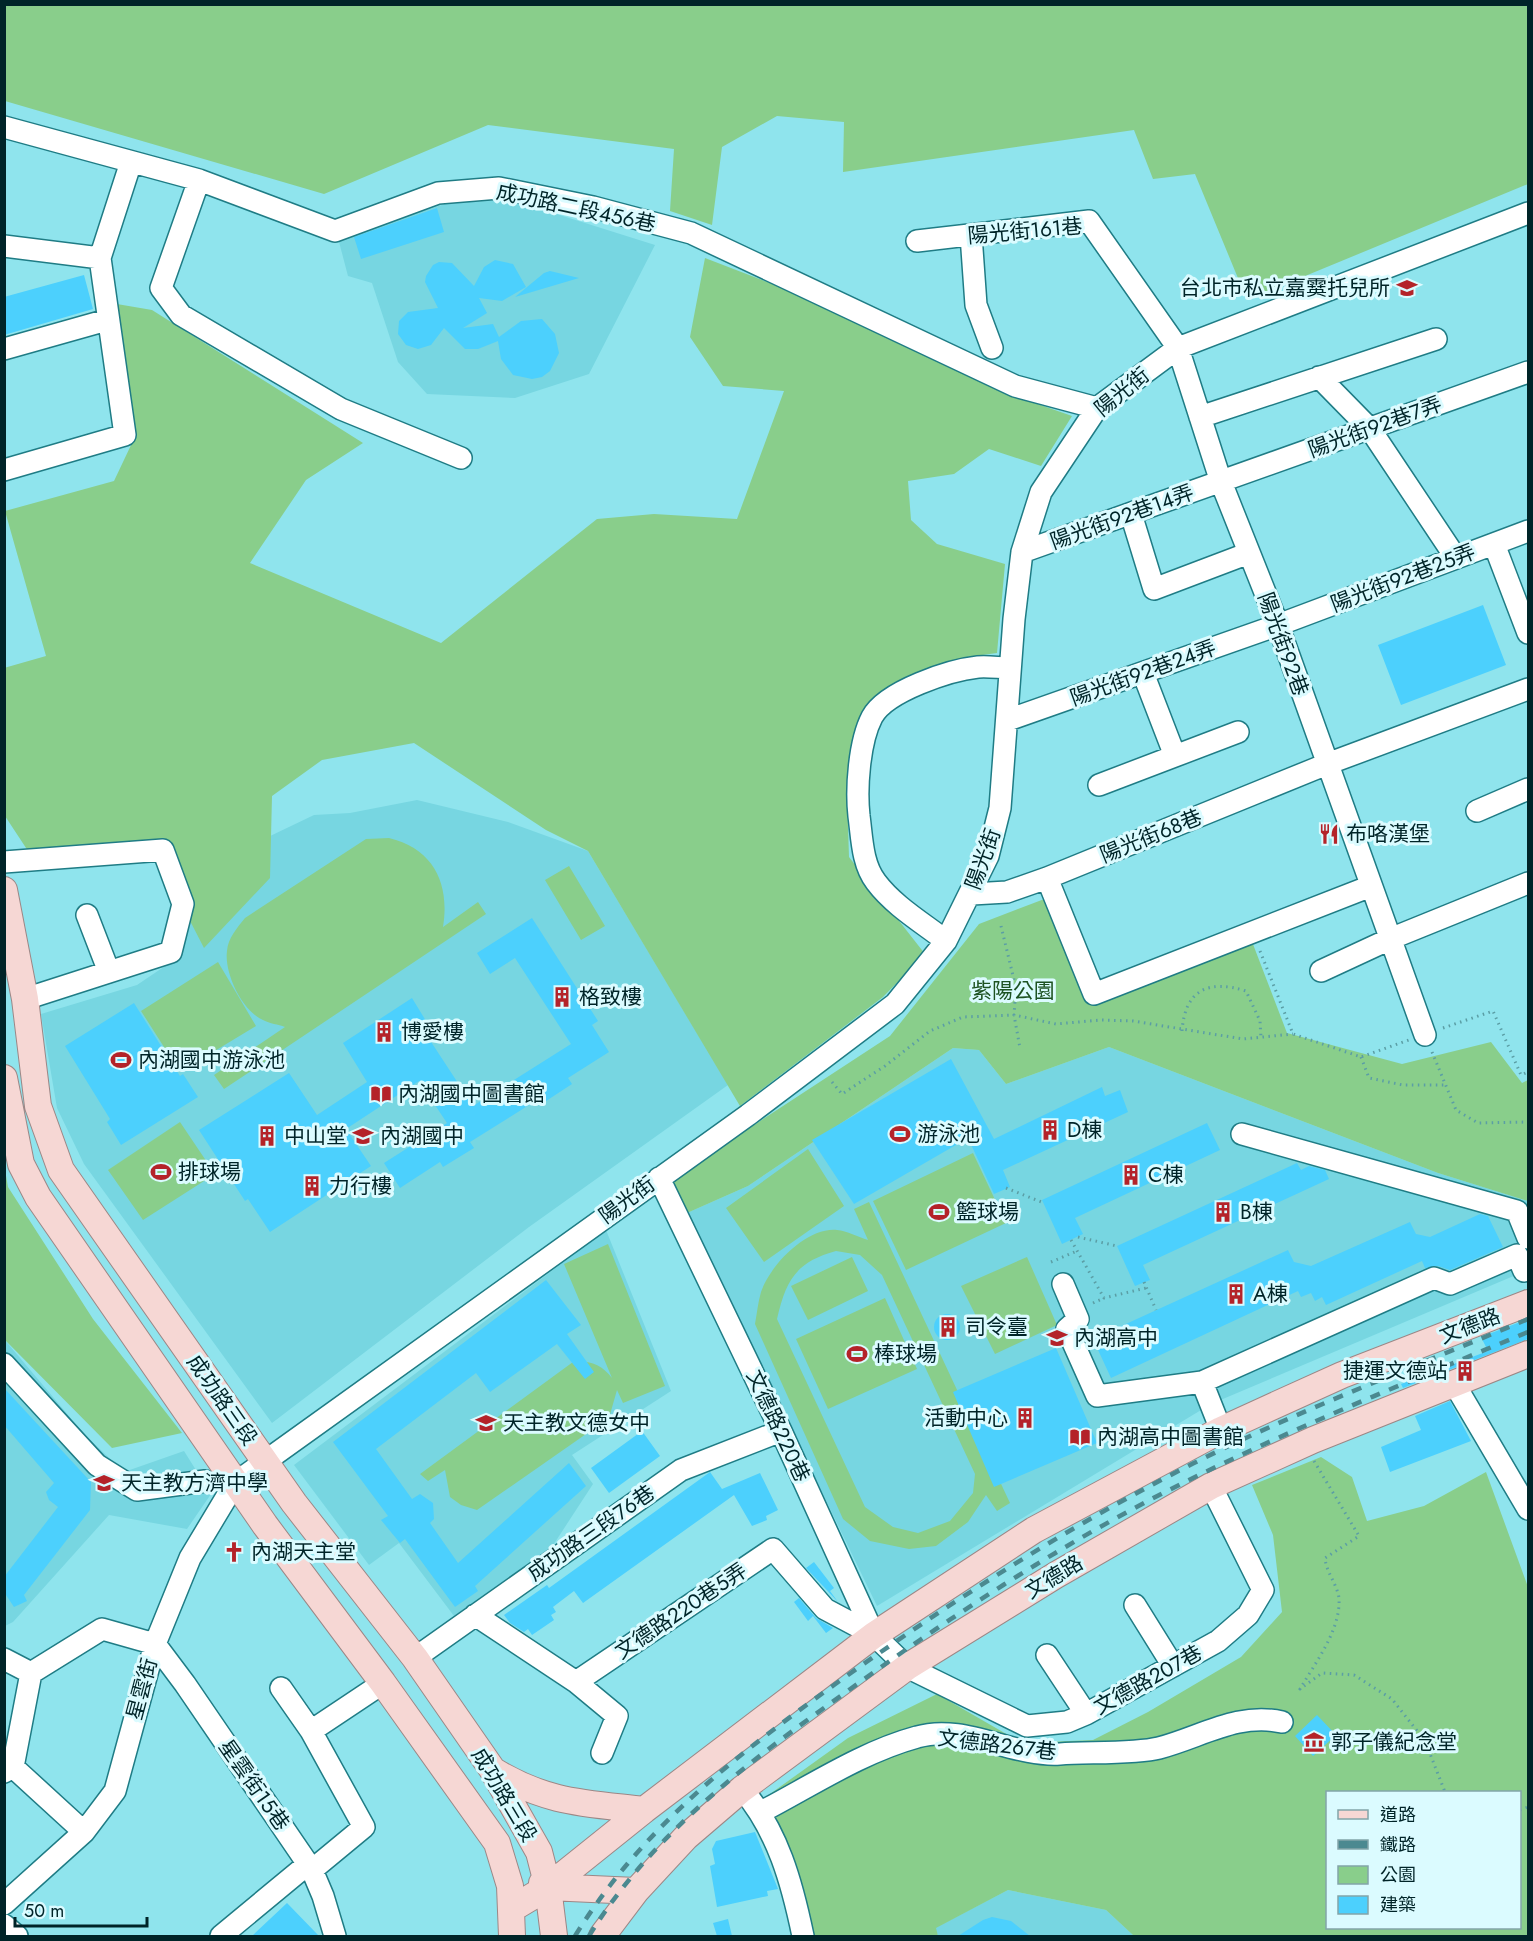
<svg xmlns="http://www.w3.org/2000/svg" width="1533" height="1941" viewBox="0 0 1533 1941" font-family="Jost,'Noto Sans TC',sans-serif">
<style>
.built{fill:#77d6e1}
.green{fill:#89ce8b;fill-rule:evenodd}
.building{fill:#4cd0fd}
.lines{fill:none;stroke-linecap:round;stroke-linejoin:round}
.minor-casing{stroke:#1f7c85;stroke-width:24}
.major-casing{stroke:#9c8786;stroke-width:28}
.path{stroke:#5b9ea5;stroke-width:3;stroke-dasharray:1.5 4.5;stroke-linecap:butt}
.minor{stroke:#fff;stroke-width:21}
.major{stroke:#f6d7d4;stroke-width:26}
.rail{stroke:#4b8990;stroke-width:4.5;stroke-dasharray:10 10;stroke-linecap:butt}
.labels{text-anchor:middle;stroke-width:6;stroke-linejoin:round;paint-order:stroke}
.street-label{font-size:21px;fill:#002428;stroke:#dbfbff}
.poi-label{font-size:21px;fill:#002428;stroke:#dbfbff;text-anchor:start}
.park-label{font-size:21px;fill:#1d5222;stroke:#dbfbff}
</style>
<rect width="100%" height="100%" fill="#8fe4ed"/>
<path class="built" d="M512 200 655 245 589 374 515 398 427 394 398 362 372 283 348 276 338 238 448 203Z
M417 800 508 822 588 851 728 1085 529 1227 272 1423 84 1164 57 1108 41 1014 137 985 180 956 186 866 266 838 314 815 350 813Z
M1109 1047 1438 1173 1528 1201V1270L1211 1404 877 1606 687 1213 748 1186 953 1048 979 1050 1006 1084Z
M606 1230 671 1391 572 1455 593 1484 548 1553 454 1616 399 1543 369 1565 294 1465Z
M4 1339 85 1435 124 1472 184 1451 211 1494 187 1529 109 1515 13 1622 5 1626Z
M1008 1890 1106 1910 1134 1936H938L935 1928Z"/>
<path class="green" d="M4 5H1528V184L1247 300 1195 174 1153 179 1134 130 843 172 844 122 777 116 722 147 712 225 670 211 674 149 488 125 324 194 5 101Z
M705 258 793 292 997 390 1072 416 1041 466 989 449 954 474 908 481 911 520 937 544 1005 564 997 653 967 657 917 677 866 716 847 795 849 857 925 954 883 997 740 1106 588 851 546 830 414 743 322 760 272 796 270 878 204 948 151 845 30 854 5 816 4 668 46 656 5 511 114 481 132 443 111 303 152 310 363 443 306 480 250 563 441 643 597 519 654 514 737 519 784 391 723 386 690 337Z
M389 838C434 849 450 884 443 927L478 902 486 914 224 1089 214 1075 285 1027C278 1024 270 1024 263 1020 242 1011 224 973 227 951 228 938 237 928 245 918L366 839Z
M569 866 605 926 581 940 545 880Z
M1047 898 1090 1000 1251 939 1287 1033 1402 1064 1491 1042 1522 1083 1528 1080V1201L1438 1173 1109 1047 1006 1084 979 1050 953 1048 748 1186 687 1213 670 1180 890 1036 979 924Z
M218 962 256 1026 180 1072 141 1011Z
M180 1122 215 1174 143 1220 108 1170Z
M808 1149 844 1206 764 1262 726 1208Z
M973 1153 1006 1223 906 1270 873 1201Z
M4 1164 8 1187 93 1319 182 1433 112 1448 5 1340Z
M869 1202 1010 1503 997 1511 986 1495 968 1522 936 1546 909 1549 870 1541 843 1519 755 1324C757 1313 758 1302 761 1292 770 1265 807 1227 837 1230 847 1231 858 1237 868 1240L854 1209ZM836 1251 860 1255 882 1275 975 1474 973 1493 950 1521 918 1533 893 1527 865 1507 777 1319C786 1280 796 1262 836 1251Z
M608 1244 665 1386 623 1403 617 1390 609 1418 477 1510 461 1505 450 1497 445 1470 428 1481 420 1474 573 1362C590 1360 602 1365 612 1378L564 1264Z
M852 1257 868 1291 808 1320 791 1286Z
M1027 1257 1057 1325 995 1354 961 1286Z
M885 1298 917 1369 828 1409 796 1339Z
M1321 1457 1352 1477 1367 1521 1424 1506 1486 1472 1528 1587V1936H1134L1106 1910 1008 1890 936 1928 938 1936H804L763 1799 848 1738 937 1694 1022 1743 1093 1740 1148 1712 1241 1657 1282 1612 1273 1535 1252 1485ZM1328 1792H1520V1928H1328Z"/>
<path class="building" d="M437 208 444 232 361 259 354 237Z
M495 260 513 264 526 287 502 301 479 298 487 313 463 328 493 324 499 337 521 321 542 319 555 334 559 353 550 371 542 377 532 379 513 375 501 359 498 341 478 349H465L444 328 431 345 418 349 406 345 398 334 399 321 408 312 438 308 425 282 426 276 433 265 439 262 452 263 474 286 484 267Z
M550 271 579 278 515 297 544 273Z
M84 275 93 309 4 335V297Z
M1483 605 1506 665 1401 705 1378 645Z
M532 918 598 1021 592 1025 609 1052 568 1078 572 1084 540 1105 537 1100 470 1142 474 1148 443 1167 440 1162 400 1188 384 1163 447 1123 419 1081 346 1129 371 1166 270 1232 248 1199 245 1201 199 1130 289 1073 317 1115 367 1082 343 1043 412 998 426 1021 420 1025 473 1106 571 1044 515 958 490 974 477 953Z
M134 1003 180 1076 183 1074 198 1097 121 1145 107 1122 110 1119 65 1046Z
M951 1059 994 1139 1102 1087 1105 1096 1120 1090 1128 1112 1003 1170 1010 1187 994 1194 968 1138 854 1204 812 1140Z
M1207 1123 1220 1150 1075 1218 1083 1234 1062 1244 1042 1200Z
M1297 1163 1301 1170 1309 1166 1325 1170 1329 1179 1143 1265 1150 1280 1135 1286 1117 1246Z
M1480 1214 1488 1216 1503 1247 1450 1270 1438 1266 1425 1268 1422 1261 1326 1305 1322 1297 1315 1301 1311 1293 1301 1297 1298 1291 1111 1378 1093 1339 1288 1250 1294 1262 1311 1266 1410 1222 1416 1234 1430 1237Z
M546 1280 581 1325 567 1334 594 1372 585 1379 557 1344 490 1392 476 1373 376 1449 412 1499 420 1494 433 1503 434 1519 430 1523 458 1563 569 1463 586 1486 475 1586 478 1591 455 1607 405 1539 400 1543 381 1520 388 1516 333 1442Z
M934 1327a13 13 0 1 1 26 0a13 13 0 1 1-26 0Z
M1528 1319V1339L1403 1388 1401 1384 1488 1351 1481 1337Z
M1056 1348 1097 1443 994 1487 953 1392Z
M4 1388 91 1482 90 1510 24 1595 27 1601 14 1607 4 1592V1577L58 1507 49 1500 46 1492 54 1483 4 1425Z
M1450 1401 1471 1441 1390 1472 1381 1447 1421 1430 1415 1416Z
M642 1431 660 1456 609 1493 591 1468Z
M710 1472 722 1489 760 1473 778 1510 766 1516 767 1520 752 1526 734 1495 583 1603 574 1591 553 1607 556 1612 551 1615 554 1620 532 1635 528 1629 524 1632 510 1623 504 1615 547 1585 549 1588Z
M814 1562 834 1588 830 1591 838 1602 806 1568Z
M799 1598 816 1618 833 1628 826 1633 813 1616 808 1621 794 1602Z
M1317 1715 1336 1735 1313 1756 1295 1736Z
M755 1832 778 1889 767 1891 768 1896 717 1907 710 1866 715 1864 712 1849 716 1841Z
M287 1903 319 1936H252Z
M992 1917 1011 1921 1030 1936H958L983 1920Z
M728 1919 732 1936H717L713 1923Z"/>
<g class="lines">
<g class="minor-casing">
<path id="minor" d="M4 127 199 180 335 231 438 193 499 188 593 207 691 233 1015 386 1097 408
M199 180 161 288 181 315 341 409 461 458
M971 235 976 305 992 348
M917 241 1089 221 1178 348 1221 482 1278 625 1425 1035
M4 246 100 258
M4 349 107 320
M1319 377 1370 429 1456 558
M1200 417 1436 339
M4 470 125 435 100 258 131 162
M1131 514 1154 589 1249 553
M1494 544 1528 633
M1022 552 1528 372
M1008 720 1278 625 1528 531
M1175 756 1238 732
M1099 785 1175 756 1143 673
M1477 811 1528 789
M4 862 163 850 183 904 171 952 25 999
M1047 878 1094 994 1371 886
M972 894 1007 892 1047 878 1327 764 1528 689
M87 915 109 972
M946 941C923 923 894 906 876 882 862 864 862 838 859 816 856 789 859 742 872 717 886 691 950 670 978 667 988 666 1000 668 1010 668
M1321 971 1390 939 1528 883
M1242 1134 1517 1211 1528 1238
M659 1178 781 1431 874 1635 907 1667 1027 1726 1067 1722 1086 1714 1218 1641 1248 1615 1263 1590 1211 1486
M1063 1284 1078 1319 1067 1329 1097 1396 1202 1382 1221 1430
M4 1364 97 1465 137 1490 205 1481
M1202 1382 1434 1278 1450 1284 1517 1255 1524 1271
M1455 1385 1528 1509
M1135 1605 1173 1666
M475 1615 576 1682 773 1549 825 1609 874 1635
M1047 1655 1086 1714
M415 1658 681 1470 781 1431
M4 1659 31 1673
M31 1673 102 1629 155 1644 185 1684 312 1870 323 1896 335 1936
M576 1682 617 1716 602 1753
M281 1688 311 1731 364 1827 312 1870
M311 1731 383 1683
M13 1767 84 1832
M4 1772 13 1767 31 1673
M742 1789C778 1831 792 1883 803 1936
M761 1812C811 1786 862 1752 917 1737 964 1723 1012 1757 1060 1754 1087 1752 1135 1754 1159 1748 1201 1737 1238 1712 1282 1722
M4 1904 84 1832 115 1791 155 1644 190 1558 235 1483 748 1115 895 1004 946 941 988 856 1000 808 1014 619 1022 552 1041 492 1097 408 1178 348 1528 213
M4 1925 17 1936
M221 1936 308 1864"/>
</g>
<g class="major-casing">
<path id="major" d="M4 890 25 999 38 1106 61 1170 294 1503 415 1658 492 1769 539 1852 548 1887 554 1936
M4 1078 21 1164 38 1197 265 1525 383 1683 497 1843 510 1886 512 1936
M494 1771C547 1803 584 1803 644 1810
M542 1883 548 1887 636 1891
M513 1908 548 1887 644 1810 874 1635 1034 1530 1221 1430 1267 1409 1342 1375 1528 1303
M602 1936 636 1891 686 1837 742 1789 907 1667 1056 1575 1211 1486 1313 1440 1528 1354"/>
</g>
<path class="path" d="M1001 926 1016 988 1014 1015 1020 1048
M1260 951 1293 1034 1361 1057 1409 1040
M1443 1028 1493 1011 1521 1075 1528 1072
M1182 1031C1185 990 1208 979 1246 991L1260 1021 1261 1038
M1432 1052 1456 1110 1478 1123 1528 1122
M1361 1057 1369 1078 1403 1085H1446
M832 1082 842 1094 885 1066 930 1031 963 1017 1014 1015 1056 1024 1101 1020 1133 1021 1243 1039 1293 1034
M1006 1188 1044 1203
M1078 1237 1117 1246
M1071 1240 1104 1298 1146 1288
M1051 1262 1077 1251
M1144 1282 1156 1310
M1093 1303 1104 1298
M1314 1461 1359 1536 1325 1558C1326 1572 1337 1584 1339 1598 1341 1630 1315 1663 1300 1689L1322 1673 1354 1675 1392 1699 1425 1741 1445 1792
M1520 1810 1528 1807"/>
<use href="#minor" class="minor"/>
<use href="#major" class="major"/>
<path class="rail" d="M575 1936C641 1829 734 1757 834 1685 961 1594 1094 1510 1235 1443 1331 1398 1431 1360 1528 1319
M589 1936C651 1835 747 1763 842 1695 951 1616 1064 1542 1185 1482 1297 1426 1413 1380 1528 1332"/>
</g>
<defs>
<g id="school-bare" transform="scale(1.62)"><path d="M0-5L7-2L0 1L-7-2ZM-4 1L0 2.5L4 1V4Q0 6-4 4Z" fill="#b42329" stroke="#dbfbff" stroke-width="2.5" paint-order="stroke"/></g>
<g id="restaurant-bare" transform="scale(1.62)"><path d="M-5-6h1v4h1v-4h1v4h1v-4h1v5L-1.5 .5V6h-2V.5L-5-1ZM5-6V6H3V1.5H1.5Q1.5-4 5-6Z" fill="#b42329" stroke="#dbfbff" stroke-width="2.5" paint-order="stroke"/></g>
<g id="building-bare" transform="scale(1.62)"><path d="M-4-6H4V6H1V3H-1V6H-4ZM-2.5-4.3h1.7v1.8h-1.7ZM.8-4.3h1.7v1.8H.8ZM-2.5-1h1.7V.8h-1.7ZM.8-1h1.7V.8H.8Z" fill="#b42329" stroke="#dbfbff" stroke-width="2.5" paint-order="stroke"/></g>
<g id="stadium-bare" transform="scale(1.62)"><path d="M0-5a6.5 5 0 1 0 0 10a6.5 5 0 1 0 0-10ZM-3.5-1.8h7v3.6h-7Z" fill="#b42329" stroke="#dbfbff" stroke-width="2.5" paint-order="stroke"/></g>
<g id="library-bare" transform="scale(1.62)"><path d="M-6-4Q-3-5.5-.7-3.5V5Q-3 3-6 4ZM6-4Q3-5.5 .7-3.5V5Q3 3 6 4Z" fill="#b42329" stroke="#dbfbff" stroke-width="2.5" paint-order="stroke"/></g>
<g id="church-bare" transform="scale(1.62)"><path d="M-1.2-6h2.4v3.5h3.3v2.4h-3.3V6h-2.4V-.1h-3.3v-2.4h3.3Z" fill="#b42329" stroke="#dbfbff" stroke-width="2.5" paint-order="stroke"/></g>
<g id="museum-bare" transform="scale(1.62)"><path d="M0-6L6-3V-2H-6V-3ZM-5-1h2V3h-2ZM-1-1h2V3h-2ZM3-1h2V3H3ZM-6 4H6V6H-6Z" fill="#b42329" stroke="#dbfbff" stroke-width="2.5" paint-order="stroke"/></g>
</defs>
<g fill-rule="evenodd">
<use href="#school-bare" x="1407" y="288"/>
<use href="#restaurant-bare" x="1329" y="834"/>
<use href="#building-bare" x="562" y="997"/>
<use href="#building-bare" x="384" y="1032"/>
<use href="#stadium-bare" x="121" y="1060"/>
<use href="#library-bare" x="381" y="1094"/>
<use href="#building-bare" x="1050" y="1130"/>
<use href="#stadium-bare" x="900" y="1134"/>
<use href="#building-bare" x="267" y="1136"/>
<use href="#school-bare" x="363" y="1136"/>
<use href="#stadium-bare" x="161" y="1172"/>
<use href="#building-bare" x="1131" y="1175"/>
<use href="#building-bare" x="312" y="1186"/>
<use href="#stadium-bare" x="939" y="1212"/>
<use href="#building-bare" x="1223" y="1212"/>
<use href="#building-bare" x="1236" y="1294"/>
<use href="#building-bare" x="948" y="1327"/>
<use href="#school-bare" x="1057" y="1338"/>
<use href="#stadium-bare" x="857" y="1354"/>
<use href="#building-bare" x="1465" y="1371"/>
<use href="#building-bare" x="1025" y="1418"/>
<use href="#school-bare" x="486" y="1423"/>
<use href="#library-bare" x="1080" y="1437"/>
<use href="#school-bare" x="104" y="1483"/>
<use href="#church-bare" x="234" y="1552"/>
<use href="#museum-bare" x="1314" y="1742"/>
</g>
<g class="labels">
<g class="street-label">
<text transform="translate(576 208) rotate(12)" y="7">成功路二段456巷</text>
<text transform="translate(1025 231) rotate(-5)" y="7">陽光街161巷</text>
<text transform="translate(1122 392) rotate(-39)" y="7">陽光街</text>
<text transform="translate(1375 427) rotate(-20)" y="7">陽光街92巷7弄</text>
<text transform="translate(1122 517) rotate(-20)" y="7">陽光街92巷14弄</text>
<text transform="translate(1403 578) rotate(-21)" y="7">陽光街92巷25弄</text>
<text transform="translate(1283 644) rotate(70)" y="7">陽光街92巷</text>
<text transform="translate(1143 673) rotate(-20)" y="7">陽光街92巷24弄</text>
<text transform="translate(1151 836) rotate(-22)" y="7">陽光街68巷</text>
<text transform="translate(983 859) rotate(-70)" y="7">陽光街</text>
<text transform="translate(627 1200) rotate(-36)" y="7">陽光街</text>
<text transform="translate(1470 1326) rotate(-21)" y="7">文德路</text>
<text transform="translate(222 1400) rotate(55)" y="7">成功路三段</text>
<text transform="translate(778 1426) rotate(65)" y="7">文德路220巷</text>
<text transform="translate(591 1533) rotate(-35)" y="7">成功路三段76巷</text>
<text transform="translate(1054 1577) rotate(-31)" y="7">文德路</text>
<text transform="translate(681 1611) rotate(-34)" y="7">文德路220巷5弄</text>
<text transform="translate(1148 1680) rotate(-29)" y="7">文德路207巷</text>
<text transform="translate(142 1689) rotate(-75)" y="7">星雲街</text>
<text transform="translate(997 1745) rotate(7)" y="7">文德路267巷</text>
<text transform="translate(254 1785) rotate(55)" y="7">星雲街15巷</text>
<text transform="translate(504 1795) rotate(59)" y="7">成功路三段</text>
</g>
<g class="poi-label">
<text x="1390" y="295" text-anchor="end">台北市私立嘉霙托兒所</text>
<text x="1346" y="841">布咯漢堡</text>
<text x="579" y="1004">格致樓</text>
<text x="401" y="1039">博愛樓</text>
<text x="138" y="1067">內湖國中游泳池</text>
<text x="398" y="1101">內湖國中圖書館</text>
<text x="1067" y="1137">D棟</text>
<text x="917" y="1141">游泳池</text>
<text x="284" y="1143">中山堂</text>
<text x="380" y="1143">內湖國中</text>
<text x="178" y="1179">排球場</text>
<text x="1148" y="1182">C棟</text>
<text x="329" y="1193">力行樓</text>
<text x="956" y="1219">籃球場</text>
<text x="1240" y="1219">B棟</text>
<text x="1253" y="1301">A棟</text>
<text x="965" y="1334">司令臺</text>
<text x="1074" y="1345">內湖高中</text>
<text x="874" y="1361">棒球場</text>
<text x="1448" y="1378" text-anchor="end">捷運文德站</text>
<text x="1008" y="1425" text-anchor="end">活動中心</text>
<text x="503" y="1430">天主教文德女中</text>
<text x="1097" y="1444">內湖高中圖書館</text>
<text x="121" y="1490">天主教方濟中學</text>
<text x="251" y="1559">內湖天主堂</text>
<text x="1331" y="1749">郭子儀紀念堂</text>
</g>
<g class="park-label">
<text x="1013" y="998">紫陽公園</text>
</g>
</g>
<rect width="1533" height="1941" fill="none" stroke="#002428" stroke-width="12"/>
<rect x="1326" y="1791" width="195" height="138" fill="#dbfbff" stroke="#83a5a9" stroke-width="1.5"/>
<rect x="1338" y="1810" width="30" height="9" fill="#f6d7d4" stroke="#83a5a9" stroke-width="1.5"/>
<text x="1380" y="1821" font-size="18" fill="#002428">道路</text>
<rect x="1338" y="1840" width="30" height="9" fill="#4b8990" stroke="#83a5a9" stroke-width="1.5"/>
<text x="1380" y="1851" font-size="18" fill="#002428">鐵路</text>
<rect x="1338" y="1866" width="30" height="18" fill="#89ce8b" stroke="#83a5a9" stroke-width="1.5"/>
<text x="1380" y="1881" font-size="18" fill="#002428">公園</text>
<rect x="1338" y="1896" width="30" height="18" fill="#4cd0fd" stroke="#83a5a9" stroke-width="1.5"/>
<text x="1380" y="1911" font-size="18" fill="#002428">建築</text>
<path d="M15 1917v9h132v-9" fill="none" stroke="#002428" stroke-width="3"/>
<text x="24" y="1917" font-size="18" fill="#002428" stroke="#dbfbff" stroke-width="4.5" paint-order="stroke">50 m</text>
</svg>
